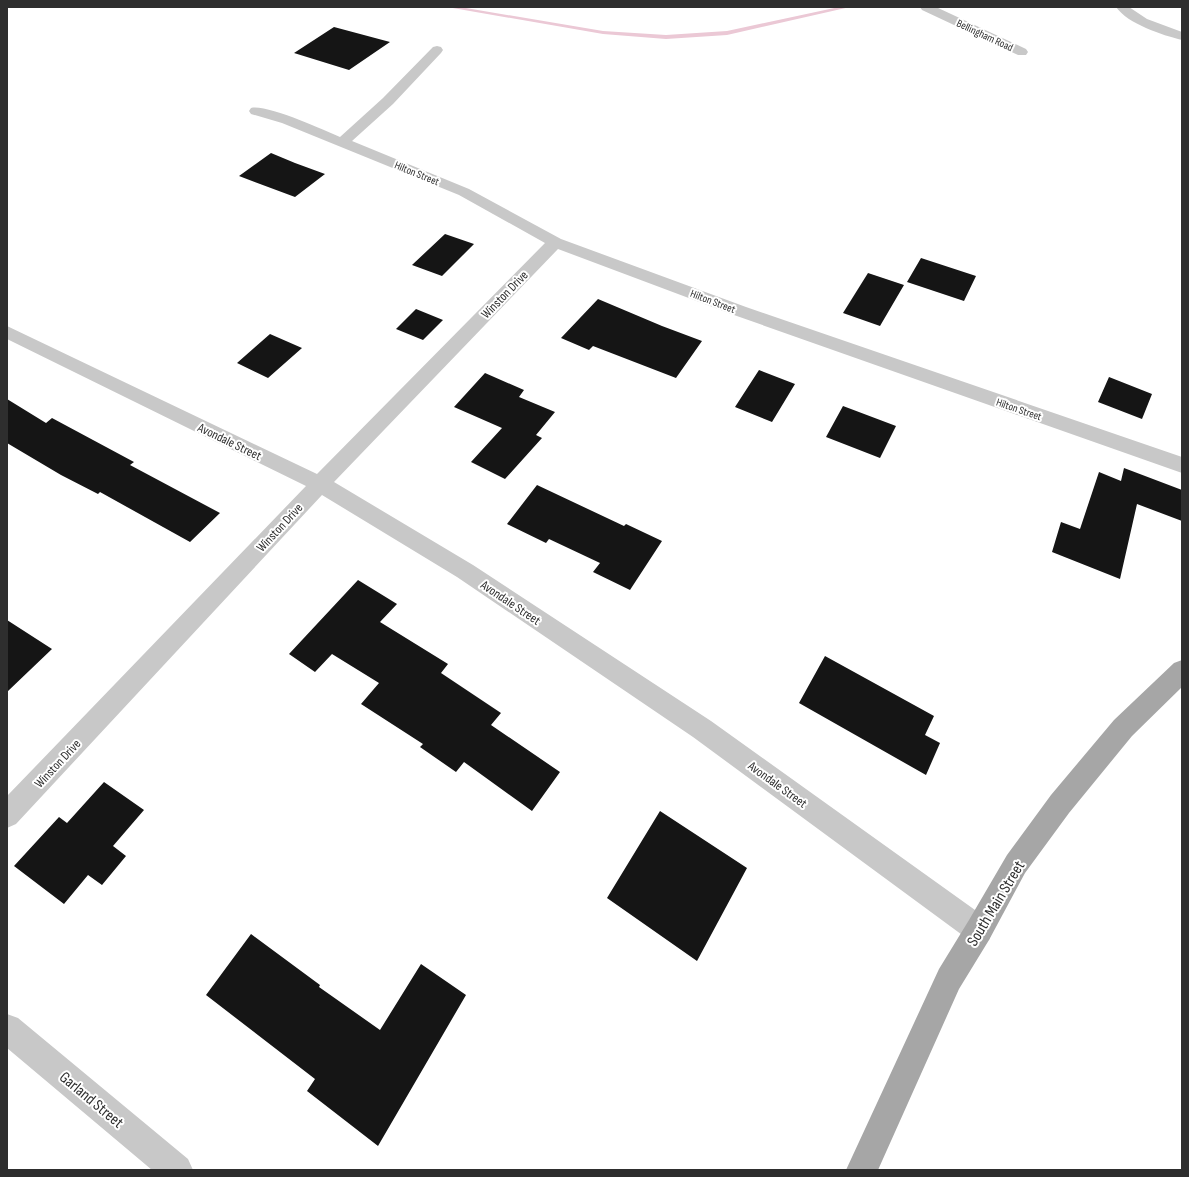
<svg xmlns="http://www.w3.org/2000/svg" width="1189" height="1177" viewBox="0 0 1189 1177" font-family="'Sofia Sans Condensed',sans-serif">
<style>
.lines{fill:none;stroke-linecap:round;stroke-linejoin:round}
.stream{fill:#ebc8d5;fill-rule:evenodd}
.building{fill:#151515}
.minor{fill:#c8c8c8;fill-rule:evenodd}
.major{fill:#a6a6a6;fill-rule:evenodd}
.labels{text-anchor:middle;stroke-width:4;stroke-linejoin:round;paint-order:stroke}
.far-street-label{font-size:11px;fill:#2e2e2e;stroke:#fff}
.street-label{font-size:13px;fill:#2e2e2e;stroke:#fff}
.near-street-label{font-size:16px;fill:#2e2e2e;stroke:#fff}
</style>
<rect width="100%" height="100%" fill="#fff"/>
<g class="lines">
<path class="stream" d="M447 7H460L603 31 666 35 727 31 839 7H850L727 35 666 39 603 34Z"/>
</g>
<path class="building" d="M334 27 390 42 349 70 294 53Z
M271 153 295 163 325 174 295 197 239 176Z
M445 234 474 244 442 276 412 265Z
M921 258 976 276 964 301 907 282Z
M868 273 904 285 880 326 843 313Z
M598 299 662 326 702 341 676 378 593 346 589 350 561 338Z
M416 309 443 320 423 340 396 329Z
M270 334 302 348 268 378 237 363Z
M759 370 795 384 772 422 735 407Z
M485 373 524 390 519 397 555 412 536 435 542 438 505 479 471 462 502 428 454 407Z
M1109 377 1152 394 1142 419 1098 402Z
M7 399 46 423 52 418 134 462 130 465 220 513 190 542 100 492 98 494 61 475 7 443Z
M843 406 896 426 880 458 826 437Z
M1124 468 1182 490V521L1137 504 1120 579 1052 552 1061 522 1080 529 1099 472 1121 481Z
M537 485 624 526 626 524 662 541 630 590 593 572 600 563 549 539 546 543 507 524Z
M358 580 397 604 380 622 448 664 441 673 501 713 491 725 560 772 532 811 464 762 456 772 420 747 423 744 361 704 379 683 332 654 315 672 289 654Z
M7 620 52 649 7 692Z
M825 656 934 716 925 735 940 743 926 775 799 703Z
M104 782 144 810 113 846 126 856 102 885 88 875 64 904 14 866 59 817 67 823Z
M660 811 747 868 697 961 607 898Z
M251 934 320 985 319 987 380 1030 421 964 466 995 378 1146 307 1091 315 1079 206 995Z"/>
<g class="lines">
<path class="minor" d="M920 7H936L1026 49 1028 52 1026 55H1018L922 10Z
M1116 7H1129L1147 19 1182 32V40C1162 35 1128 24 1116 7Z
M437 46 441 47 443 50 441 53 393 104 352 141 469 189 561 239 746 307 1182 457V473L734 315 558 249 334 482 473 565 711 721 989 920 993 930 989 940 979 944 969 940 693 737 457 577 322 495 16 824 7 828V796L306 486 7 339V326L317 474 545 243 459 195 282 123 251 114 249 111 251 108C267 104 323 130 340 137L383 98 433 47Z
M7 1014 18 1018 188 1159 193 1170H152L7 1048Z"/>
<path class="major" d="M1182 660V687L1132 736 1069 813 1025 873 989 940 959 989 878 1170H846L939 969 969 920 1007 855 1051 795 1114 720 1174 663Z"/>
</g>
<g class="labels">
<g class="far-street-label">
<text transform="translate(985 35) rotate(25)" y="4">Bellingham Road</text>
<text transform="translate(417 173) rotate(22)" y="4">Hilton Street</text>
<text transform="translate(713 301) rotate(21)" y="4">Hilton Street</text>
<text transform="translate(1019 409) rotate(19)" y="4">Hilton Street</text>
</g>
<g class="street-label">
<text transform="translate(504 294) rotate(-46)" y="5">Winston Drive</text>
<text transform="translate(230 441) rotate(26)" y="5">Avondale Street</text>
<text transform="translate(279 527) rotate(-47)" y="5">Winston Drive</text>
<text transform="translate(511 602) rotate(34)" y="5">Avondale Street</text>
<text transform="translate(57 763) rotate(-47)" y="5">Winston Drive</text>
<text transform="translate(778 784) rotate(36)" y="5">Avondale Street</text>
</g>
<g class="near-street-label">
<text transform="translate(995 903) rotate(-59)" y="6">South Main Street</text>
<text transform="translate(92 1099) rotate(40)" y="6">Garland Street</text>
</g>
</g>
<rect width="1189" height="1177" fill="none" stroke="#2e2e2e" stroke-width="16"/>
</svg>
